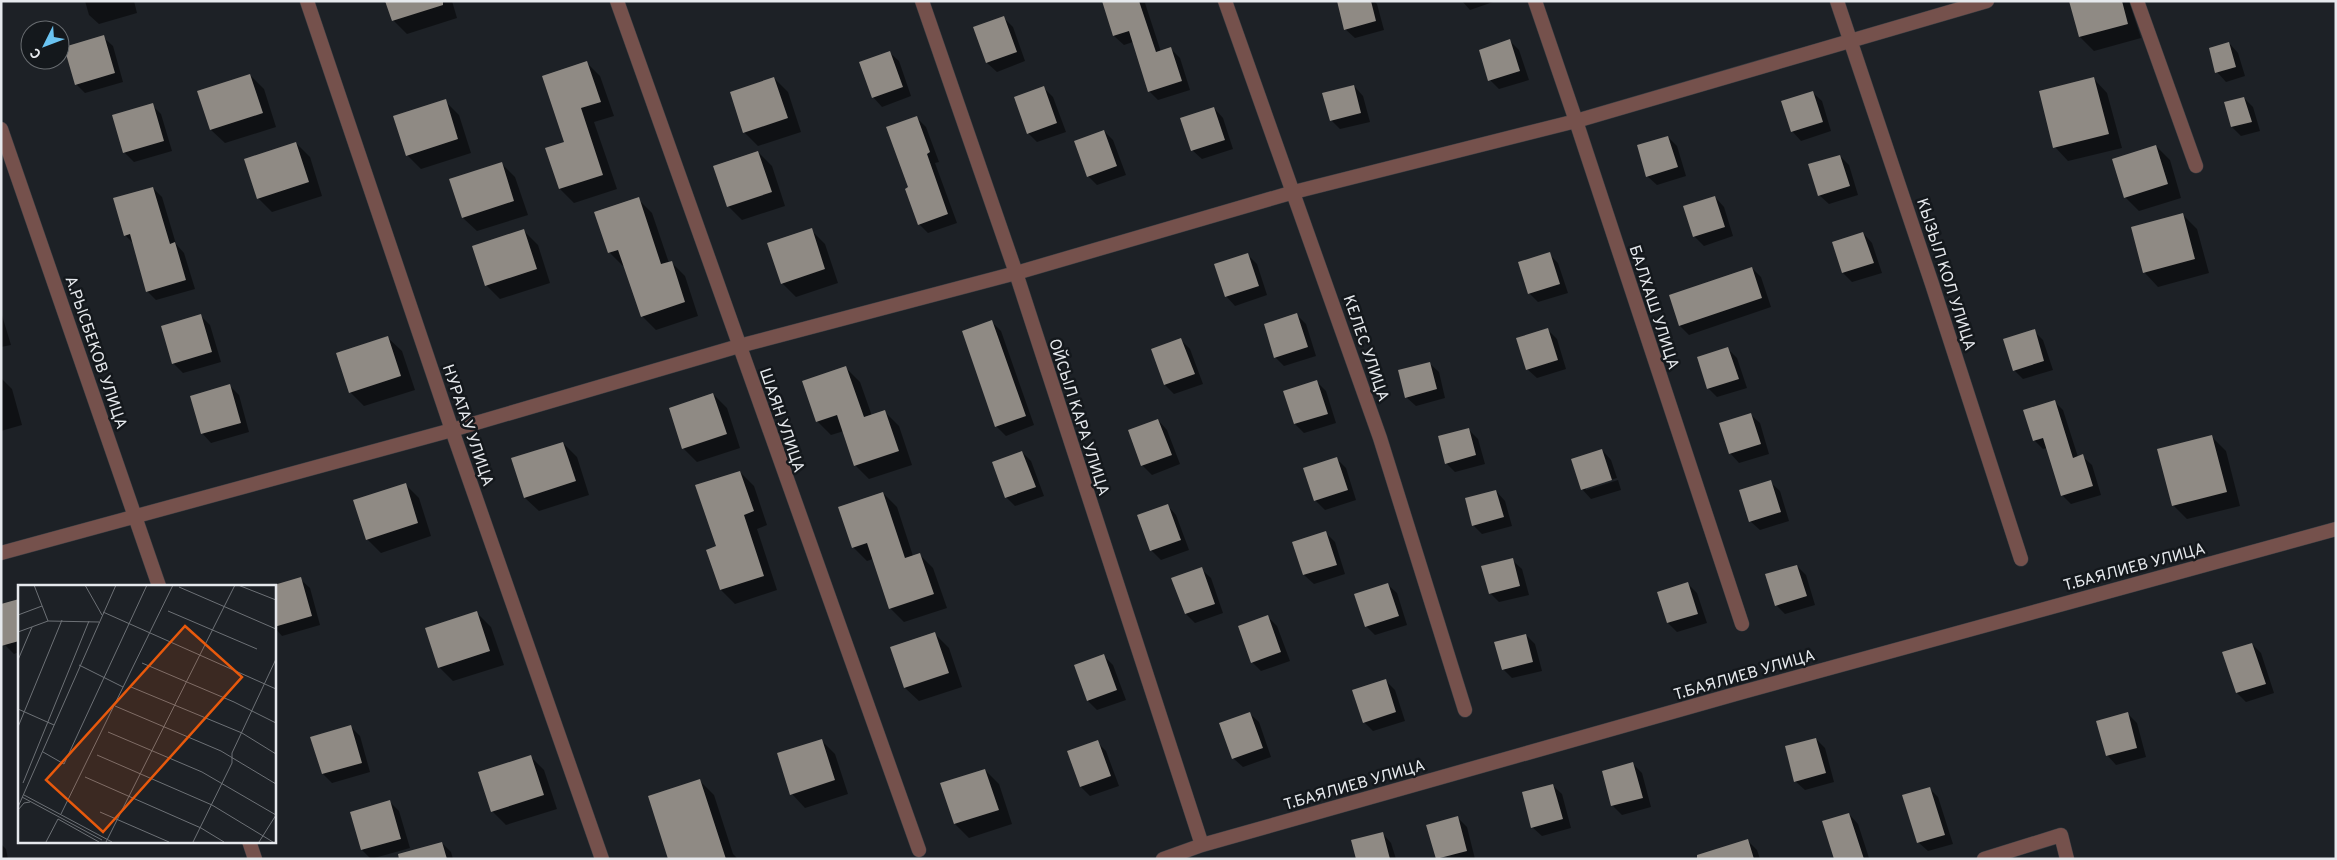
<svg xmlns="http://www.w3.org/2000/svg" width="2337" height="860" viewBox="0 0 2337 860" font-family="Overpass,sans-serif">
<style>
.shadow{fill:#0007}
.building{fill:#8f8a84}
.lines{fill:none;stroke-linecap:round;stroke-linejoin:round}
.minor-casing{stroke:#393d42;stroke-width:15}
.minor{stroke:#75514c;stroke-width:14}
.labels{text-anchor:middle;stroke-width:5;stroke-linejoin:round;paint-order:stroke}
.street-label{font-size:16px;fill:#e6e9ed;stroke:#14181c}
.inset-road{fill:none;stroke:#6d7176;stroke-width:1}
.view{fill:#e8590c;fill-opacity:0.15;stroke:#e8590c;stroke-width:2.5}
.inset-edge{fill:none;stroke:#e6e9ed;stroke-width:2.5}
</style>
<rect width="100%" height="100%" fill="#1d2126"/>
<path class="shadow" d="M85 1H134L137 13 99 24 89 15Z
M386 1H452L457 18 407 34 393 20Z
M1112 1 1145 3 1161 52 1171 49 1180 58 1190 90 1158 100 1149 91 1133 42 1124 45 1114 36Z
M1344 1H1374L1377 4 1384 30 1355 38 1345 29Z
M1462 1H1496L1470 10Z
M2075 1H2129L2141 38 2094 51 2080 37 2070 3Z
M1003 17 1013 27 1025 61 997 72 987 63 975 28Z
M103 37 113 46 123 82 85 93 76 84Z
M1510 41 1519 50 1529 80 1499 89 1490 80Z
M2229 43 2238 53 2245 76 2226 82 2217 72Z
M889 52 899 61 911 96 882 107 873 97Z
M586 62 600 76 614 116 594 122 617 189 574 203 560 189 547 149 566 143Z
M250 75 264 89 276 127 225 143 211 130Z
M774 78 788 92 801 132 758 146 744 132Z
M2094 79 2107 93 2122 148 2068 161 2055 147Z
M1354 86 1363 96 1370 122 1340 129 1331 120Z
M1044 88 1053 97 1066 132 1037 142 1028 133Z
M1812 92 1822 101 1831 131 1801 141 1792 131Z
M2244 98 2253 107 2260 131 2241 136 2232 127Z
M445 101 459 115 471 153 421 169 407 155Z
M152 105 161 114 172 151 134 162 124 152Z
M1214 108 1223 118 1233 149 1202 159 1192 150Z
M917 118 926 127 939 162 935 163 957 223 928 233 919 224 910 188Z
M1104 131 1113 140 1126 175 1097 185 1088 176Z
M1668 137 1677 146 1686 176 1657 185 1647 176Z
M296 143 310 157 322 196 272 212 258 198Z
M2156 146 2170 160 2181 198 2139 211 2125 197Z
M758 152 772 166 785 206 742 220 728 206Z
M1840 156 1849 165 1858 195 1829 204 1819 195Z
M501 163 515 177 528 215 477 231 463 218Z
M153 188 162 197 176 244 184 253 195 289 156 300 147 291 134 244 125 235Z
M1715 197 1724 207 1733 236 1704 246 1694 236Z
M638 199 652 213 669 263 671 262 685 276 698 316 656 330 642 316 625 266H623L609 252Z
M2183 215 2197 229 2209 273 2158 287 2145 273 2132 228Z
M811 230 825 244 838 283 796 297 782 283Z
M524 231 538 245 550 283 500 299 486 285Z
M1863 233 1872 243 1882 273 1852 282 1843 273Z
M1247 254 1257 264 1267 295 1235 306 1226 296Z
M1549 254 1558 263 1568 293 1538 302 1529 293Z
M1752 268 1761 277 1771 307 1689 335 1680 326 1670 296Z
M1 312 11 345 1 347Z
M1297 315 1306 324 1316 356 1284 366 1275 357Z
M201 316 210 325 221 362 183 373 173 363Z
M992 322 1001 331 1034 425 1006 436 996 426Z
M1548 330 1557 339 1566 369 1537 378 1527 369Z
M2034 331 2043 340 2053 370 2023 379 2014 370Z
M388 338 402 351 415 390 364 406 350 392Z
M1181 340 1190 349 1203 384 1174 394 1165 385 1152 350Z
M1728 349 1737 358 1747 388 1717 397 1708 388Z
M1429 363 1439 372 1445 398 1416 406 1406 397Z
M846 368 860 382 872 416 885 412 899 426 912 465 869 479 855 465 844 431 831 435 817 421Z
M2 379 12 389 22 425 1 431Z
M1317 382 1326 391 1336 423 1304 433 1295 424 1285 392Z
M230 386 239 395 249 432 211 443 202 433Z
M713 394 727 408 740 448 697 462 683 448Z
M2054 401 2063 410 2078 457 2082 456 2092 465 2101 495 2071 504 2062 495 2047 448 2043 449 2034 440Z
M1750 414 1760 423 1769 454 1739 463 1730 453Z
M1158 420 1167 430 1180 464 1152 475 1142 465Z
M1469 430 1478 439 1485 464 1455 472 1446 463Z
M2212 437 2226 451 2240 506 2187 519 2173 505Z
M563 443 577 457 589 495 539 511 525 498Z
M1602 450 1611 460 1617 478 1586 487V490L1618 480 1621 490 1591 499 1582 489Z
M1022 452 1031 461 1044 496 1015 506 1006 497Z
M1337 459 1346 468 1356 500 1325 510 1315 500Z
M740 472 754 486 767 525 757 529 777 590 735 604 721 590 718 547Z
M1770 482 1780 491 1789 521 1760 530 1750 521Z
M405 484 419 498 431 536 381 553 367 539Z
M1496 491 1505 501 1512 526 1482 534 1473 525Z
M883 493 897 507 913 556 919 554 933 568 947 608 904 622 890 608 873 559 867 561 853 547Z
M1167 505 1176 515 1189 550 1161 560 1151 550Z
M1326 533 1335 542 1345 574 1314 584 1304 575 1294 543Z
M1512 560 1522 569 1529 595 1499 602 1490 593Z
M1797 566 1806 575 1815 605 1785 614 1776 605Z
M1201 569 1211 578 1223 613 1195 623 1186 614 1173 579Z
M300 579 310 588 320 625 282 636 274 627V587Z
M1387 584 1397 593 1407 625 1375 635 1366 626Z
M1688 584 1697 593 1707 623 1677 632 1668 623Z
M19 601V652L14 654 4 644Z
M477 613 491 627 504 665 453 681 439 667Z
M1268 617 1277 626 1290 661 1261 671 1252 662Z
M935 634 949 648 962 687 919 701 905 688Z
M1526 635 1535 644 1542 671 1512 678 1503 669Z
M2252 644 2261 653 2274 693 2246 702 2237 693Z
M1104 656 1113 665 1126 700 1097 710 1088 701 1076 666Z
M1385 680 1395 690 1405 721 1373 731 1364 722Z
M1249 713 1259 722 1271 757 1243 767 1233 758Z
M2127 713 2137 723 2146 757 2116 765 2107 755Z
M350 726 360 736 370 772 332 783 323 774 312 737Z
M1816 739 1825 748 1834 782 1805 790 1795 781Z
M821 740 835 754 848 794 805 808 792 794Z
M1097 742 1106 751 1119 786 1090 796 1081 787Z
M530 756 544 770 557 809 506 825 492 811Z
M1633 764 1642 773 1651 807 1622 815 1613 806Z
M985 770 999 784 1012 824 969 838 955 824 942 784Z
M700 781 714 795 733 854 738 859H673Z
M1552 785 1562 794 1571 828 1542 836 1532 827Z
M1929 788 1938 797 1953 844 1928 851 1918 842Z
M390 802 399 811 410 848 371 859 362 850Z
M1849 814 1858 824 1869 858 1835 859Z
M1457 817 1467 827 1475 859H1437Z
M1382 833 1391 843 1396 859H1358Z
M1748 841 1757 850 1760 859H1726Z
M442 843 451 852 453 859H405Z
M1 844 6 849 8 859H1Z"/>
<path class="building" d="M385 1H443V5L392 21Z
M1102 1H1139L1156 52 1171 47 1182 81 1148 92 1129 31 1113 36Z
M1337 1H1371L1376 21 1344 30Z
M2069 1H2122L2128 24 2079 37Z
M1004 16 1017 52 986 63 973 27Z
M104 35 115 73 75 85 64 47Z
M1510 39 1520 71 1488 81 1479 50Z
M2229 42 2236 67 2215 73 2209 48Z
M890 51 903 87 872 98 859 62Z
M587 61 601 102 581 108 603 175 559 189 545 148 564 142 542 76Z
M250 74 263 113 210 130 197 91Z
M774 77 788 118 743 133 730 92Z
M2094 77 2109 134 2053 148 2039 91Z
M1354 85 1361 113 1330 121 1322 93Z
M1044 86 1057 123 1027 134 1014 97Z
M1813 91 1823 122 1791 132 1781 101Z
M2244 97 2252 122 2231 127 2224 102Z
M446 99 458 139 406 156 393 116Z
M153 103 164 141 123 153 112 115Z
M1214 107 1225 140 1191 151 1180 118Z
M917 116 930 152 927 154 948 214 918 225 905 189 908 187 886 127Z
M1104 130 1117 166 1087 177 1074 141Z
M1668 136 1678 167 1646 177 1637 145Z
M296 142 309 182 257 199 244 159Z
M2156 145 2168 184 2124 198 2112 159Z
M758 151 772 192 727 207 713 166Z
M1840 155 1850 186 1818 196 1808 164Z
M502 162 514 201 462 218 449 179Z
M153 187 170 244 175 242 186 280 146 292 130 234 124 236 113 198Z
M1715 196 1725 227 1693 237 1683 206Z
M639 197 661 264 672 261 685 302 641 317 618 250 608 253 594 212Z
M2183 213 2195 259 2143 273 2131 227Z
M812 228 825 269 781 284 767 243Z
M524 229 537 269 485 286 472 246Z
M1863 232 1874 263 1842 273 1832 242Z
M1550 252 1560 284 1528 294 1518 262Z
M1248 253 1259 286 1225 297 1214 264Z
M1752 267 1762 298 1679 326 1669 295Z
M1297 313 1308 347 1274 358 1264 324Z
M201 314 212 352 172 364 161 326Z
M992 320 1026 416 995 427 962 331Z
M1548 328 1558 360 1526 370 1516 338Z
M2035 329 2044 361 2013 371 2003 339Z
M388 336 401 376 349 393 336 353Z
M1181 338 1195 374 1164 385 1151 349Z
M1728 347 1739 379 1707 389 1697 357Z
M1430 362 1437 389 1405 398 1398 370Z
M846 366 864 417 885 410 899 451 854 466 837 415 816 422 802 381Z
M1317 380 1328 414 1294 424 1283 391Z
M230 384 241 423 201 434 190 396Z
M713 393 727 434 682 449 669 408Z
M2055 400 2073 458 2083 454 2093 486 2061 496 2043 438 2033 441 2023 410Z
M1751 413 1761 444 1729 454 1719 423Z
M1158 419 1172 455 1141 466 1128 430Z
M1469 428 1476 455 1445 464 1438 436Z
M2212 435 2227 492 2172 506 2157 449Z
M563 442 576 481 524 498 511 458Z
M1602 449 1612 480 1581 490 1571 459Z
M1022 451 1036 487 1005 498 992 462Z
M1337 457 1348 490 1314 501 1303 468Z
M740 471 754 511 744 515 764 576 720 590 706 550 716 546 695 485Z
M1771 480 1781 512 1749 522 1739 490Z
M406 483 418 523 366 540 353 500Z
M1496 490 1504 517 1472 526 1465 498Z
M883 492 905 558 920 553 934 594 889 609 867 543 852 548 838 507Z
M1168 504 1181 540 1150 551 1137 515Z
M1326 531 1337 565 1303 575 1292 542Z
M1513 558 1520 586 1489 594 1481 566Z
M1797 565 1807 596 1775 606 1765 574Z
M1202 567 1215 604 1185 614 1171 578Z
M301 577 312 616 274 627V585Z
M1688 582 1698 614 1667 623 1657 592Z
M1388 583 1399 616 1365 627 1354 594Z
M19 599V641L1 646V604Z
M477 611 490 651 438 668 425 628Z
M1268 615 1281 652 1251 663 1238 626Z
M935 632 949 673 904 688 890 647Z
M1526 634 1533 662 1502 670 1494 642Z
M2252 643 2266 684 2236 693 2222 652Z
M1104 654 1117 690 1087 701 1074 665Z
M1386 679 1396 712 1363 723 1352 690Z
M1250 712 1263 748 1232 759 1219 723Z
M2128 712 2137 748 2106 756 2096 721Z
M351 725 362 763 322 774 310 737Z
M1816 738 1826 773 1794 782 1785 746Z
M822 739 835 780 790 795 777 753Z
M1098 740 1111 776 1080 787 1067 751Z
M531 755 544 795 491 812 478 772Z
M1633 762 1643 798 1611 806 1602 771Z
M985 769 999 810 954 824 940 783Z
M700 779 726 859H668L648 796Z
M1553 784 1563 819 1531 828 1522 792Z
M1930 787 1945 835 1917 843 1902 795Z
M390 800 401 839 361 850 350 812Z
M1849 813 1864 859H1834L1822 821Z
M1458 816 1467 851 1436 859 1426 825Z
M1383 832 1390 859H1356L1351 840Z
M1748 839 1754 859H1697V855Z
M442 842 447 859H399L398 854Z"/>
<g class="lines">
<g class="minor-casing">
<path id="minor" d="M307 1 452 430 602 859
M617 1 919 850
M922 1 1016 273 1202 845
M1225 1 1380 438 1465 710
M1535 1 1576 121 1742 624
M1837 1 1932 284 2021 559
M2137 1 2196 166
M1 129 159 586
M1 553 452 430 739 346 1016 273 1294 192 1576 121 1987 1
M249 841 255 859
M1163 859 1202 845 1739 693 2336 529
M1984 859 2061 835 2067 859"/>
</g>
<use href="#minor" class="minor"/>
</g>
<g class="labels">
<g class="street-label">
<text transform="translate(1947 274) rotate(72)" y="6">КЫЗЫЛ КОЛ УЛИЦА</text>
<text transform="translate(1655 307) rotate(72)" y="6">БАЛХАШ УЛИЦА</text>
<text transform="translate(1367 348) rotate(71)" y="6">КЕЛЕС УЛИЦА</text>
<text transform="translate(97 352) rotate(71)" y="6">А.РЫСБЕКОВ УЛИЦА</text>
<text transform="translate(1080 417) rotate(72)" y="6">ОЙСЫЛ КАРА УЛИЦА</text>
<text transform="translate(783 420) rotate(71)" y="6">ШАЯН УЛИЦА</text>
<text transform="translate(469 425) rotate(71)" y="6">НУРАТАУ УЛИЦА</text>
<text transform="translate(2134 566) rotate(-15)" y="6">Т.БАЯЛИЕВ УЛИЦА</text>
<text transform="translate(1744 674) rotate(-16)" y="6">Т.БАЯЛИЕВ УЛИЦА</text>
<text transform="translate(1354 784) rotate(-16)" y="6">Т.БАЯЛИЕВ УЛИЦА</text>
</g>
</g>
<g transform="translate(18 585)">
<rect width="258" height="258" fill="#1d2126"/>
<path class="inset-road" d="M16 0 30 36M67 0 84 30M220 0 258 15M161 2 258 44M150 26 239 64M85 27 258 104M0 30 24 21M0 47 30 36 81 37M0 75 14 42M124 78 216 117 258 138M61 80 105 102M113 102 224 148 258 169M97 121 203 166 258 199M0 124 36 140M0 142 44 35M90 147 184 187 258 230M25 167 46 179 129 0M79 170 194 220 255 257M67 192 183 243 206 257M5 198 71 36M6 210 94 257M4 212 84 255M0 222 98 0M0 225 6 218 12 217M82 227 151 257M43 229 155 0M40 234 81 257M28 257 40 234M88 257 217 0M175 257 214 178V168L258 74M241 257 258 230"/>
<path class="view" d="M167 41 224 92 85 247 28 195Z"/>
<rect width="258" height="258" class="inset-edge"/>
</g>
<rect width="2337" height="860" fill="none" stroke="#e6e9ed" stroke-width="5"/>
<g transform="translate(45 45) rotate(228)"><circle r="24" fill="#14181c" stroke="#686c70"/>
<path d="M0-4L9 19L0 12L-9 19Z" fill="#6ac3f1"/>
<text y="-8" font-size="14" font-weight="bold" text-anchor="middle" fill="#e6e9ed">С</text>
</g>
</svg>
